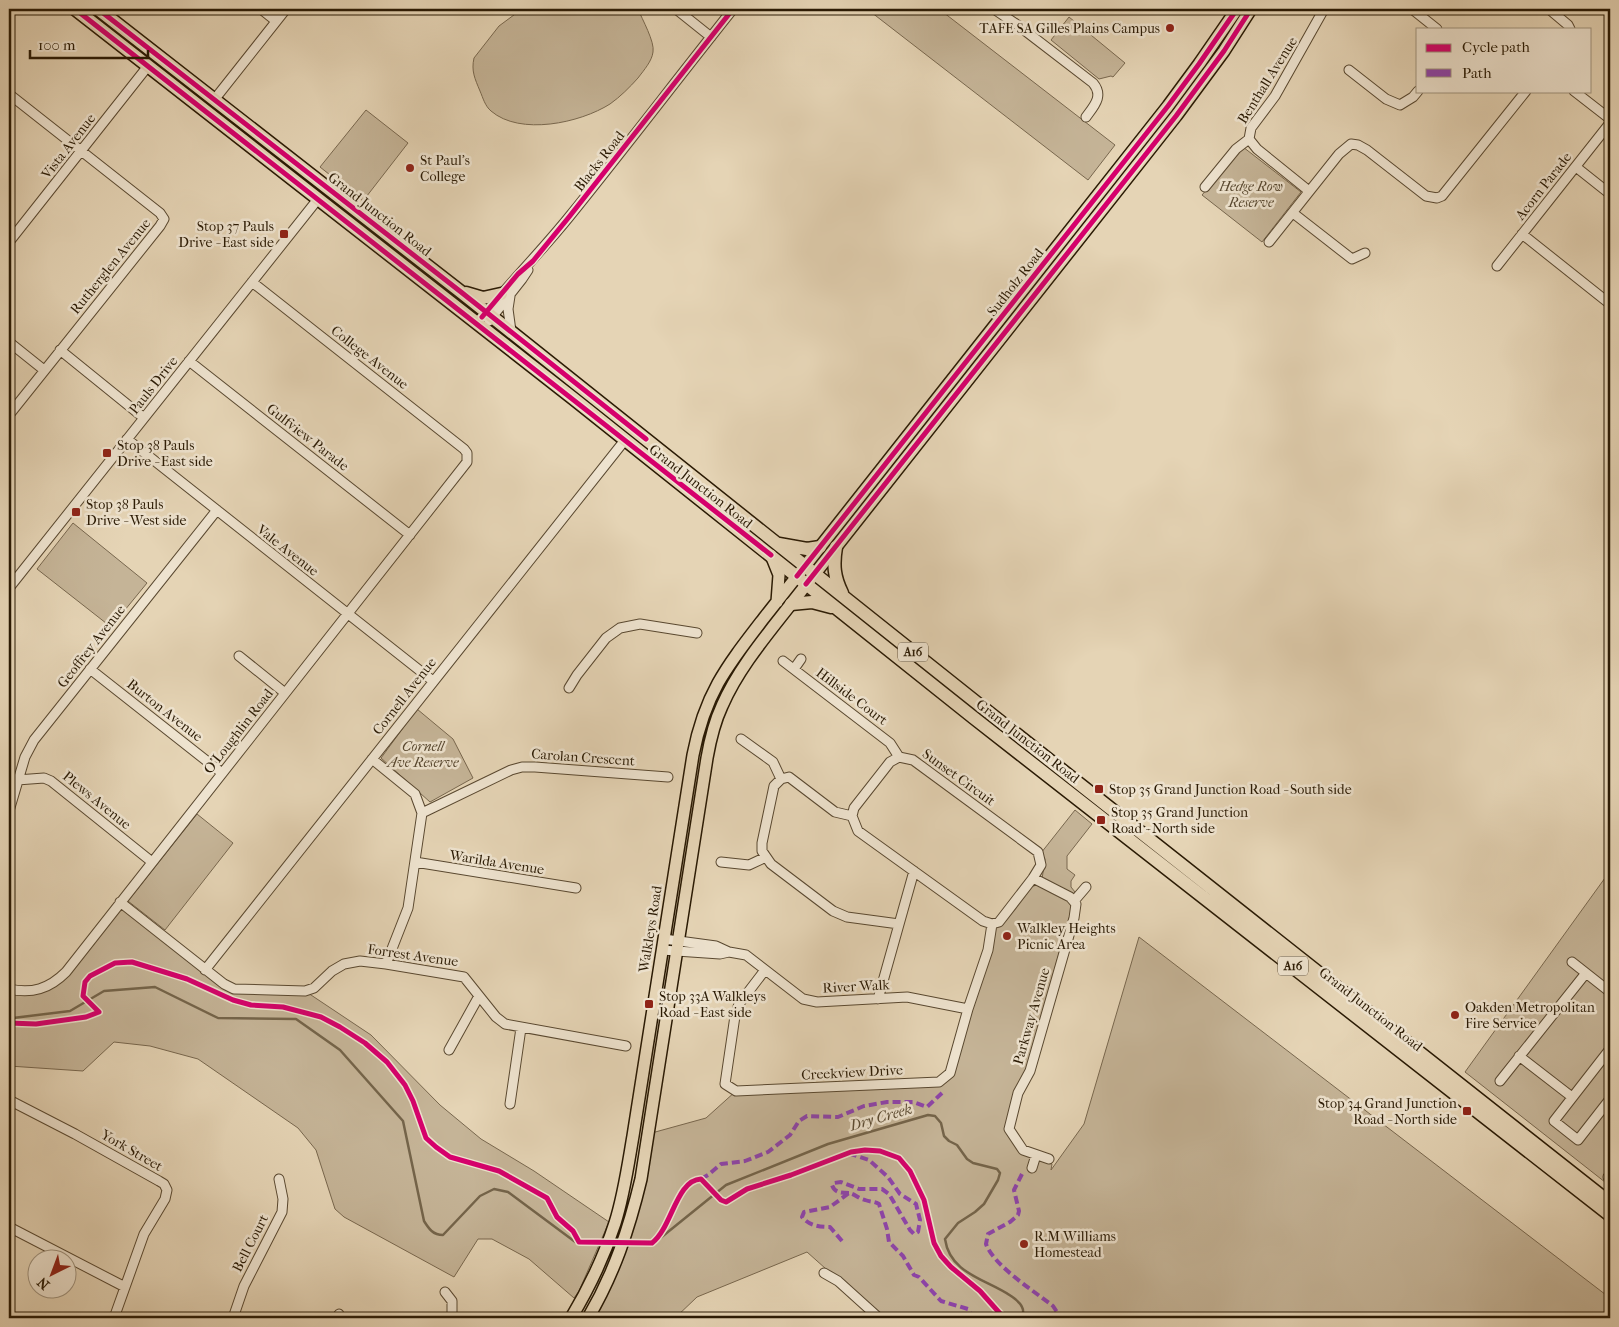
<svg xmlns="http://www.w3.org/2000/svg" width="1619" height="1327" viewBox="0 0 1619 1327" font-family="'IM FELL French Canon',serif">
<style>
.green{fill:#c5b497;stroke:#78674e}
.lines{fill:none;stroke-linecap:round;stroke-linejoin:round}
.stream{stroke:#74644a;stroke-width:2.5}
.minor-casing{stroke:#594830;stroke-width:11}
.major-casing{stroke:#2a1a04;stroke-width:14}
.highway-casing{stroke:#2a1a04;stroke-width:15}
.minor{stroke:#eee3cf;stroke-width:9}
.major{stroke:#e5d4b5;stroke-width:11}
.highway{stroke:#e5d4b5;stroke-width:12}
.quiet{stroke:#8e44ad;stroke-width:4;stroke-dasharray:8 4;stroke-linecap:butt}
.cycleway-casing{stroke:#eee3cf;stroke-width:8}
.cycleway{stroke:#d6006c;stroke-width:5}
.poi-dot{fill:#8f2418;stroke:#eee3cf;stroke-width:2}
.labels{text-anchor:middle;stroke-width:5;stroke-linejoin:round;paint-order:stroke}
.shield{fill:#eee3cf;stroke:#655641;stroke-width:1}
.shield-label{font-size:12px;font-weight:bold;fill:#2a1a04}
.poi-label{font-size:14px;fill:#2a1a04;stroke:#eee3cf;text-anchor:start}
.street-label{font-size:14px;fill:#2a1a04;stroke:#eee3cf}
.park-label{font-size:14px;font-style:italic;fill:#584830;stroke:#eee3cf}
.water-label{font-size:15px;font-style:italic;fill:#5b4b33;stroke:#eee3cf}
</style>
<rect width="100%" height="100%" fill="#e5d4b5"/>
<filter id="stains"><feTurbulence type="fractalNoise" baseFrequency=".004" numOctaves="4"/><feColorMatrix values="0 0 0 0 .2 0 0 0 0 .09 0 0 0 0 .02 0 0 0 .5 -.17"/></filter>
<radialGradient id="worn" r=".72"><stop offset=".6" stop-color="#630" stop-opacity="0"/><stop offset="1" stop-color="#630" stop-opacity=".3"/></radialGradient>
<path class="green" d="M522 9H638C642 19 655 42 653 52 652 61 644 70 638 78 630 87 620 97 610 104 580 123 520 136 491 111 485 106 483 98 480 91 475 79 471 71 474 58L499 26Z
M867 9H939L1115 145 1088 180Z
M1069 17 1125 63 1113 77 1111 76 1099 79 1051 40Z
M366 110 408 143 363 201 320 167Z
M1243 147 1301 192 1262 242 1202 195Z
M73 523 147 583 111 627 37 569Z
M417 709 453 739 473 778 430 802 381 758Z
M1075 810 1092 824 1067 856V869L1075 875 1071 881V887L1075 892V895L1042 879 1045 859 1041 853Z
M197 814 233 843 165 930 128 901Z
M1610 871V1186L1465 1072Z
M1039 884 1068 900 1072 908 1009 1129 1023 1150 1052 1164 1051 1170 1084 1124 1139 937 1610 1298V1318H881L807 1252 697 1297 675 1318H586L626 1237 648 1134 706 1118 736 1091 939 1082 950 1073 992 924 1031 887Z
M120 902 227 987 305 991 371 1035 440 1105 481 1139 534 1171 609 1222 579 1291 574 1298 529 1259 492 1239H478L454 1277 344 1217 335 1209 316 1150 298 1128 198 1059 150 1046 114 1042 83 1071 9 1066V988L21 991 56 981Z"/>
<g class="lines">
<path class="stream" d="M9 1016 13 1018 70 1011 104 991 155 987 218 1018 296 1019 340 1050 403 1121 424 1221C429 1229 433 1235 443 1235L480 1196 494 1189 508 1192 578 1244
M653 1244 726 1185 828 1144 928 1115 935 1116 941 1123 944 1136 949 1141 957 1145 967 1159 973 1163 997 1169 1000 1173 998 1180 984 1204 975 1212 958 1223 945 1239C950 1274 986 1279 1011 1296 1015 1299 1020 1302 1022 1307 1024 1310 1023 1314 1023 1318"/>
<g class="minor-casing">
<path id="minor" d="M261 9 276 21
M676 9 711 37
M994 9 1019 26 1093 83C1104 96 1094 106 1086 117
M1412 9 1437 29
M1549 9 1568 25 1570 29
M1349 70 1386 99 1400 105 1413 97 1418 91
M1574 91 1610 119
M9 94 160 213 164 219 160 226 9 415
M214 100 286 9
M1249 139 1251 128 1275 96 1324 9
M1249 139 1257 149 1309 191
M1576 167 1610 194
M1205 187 1236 149 1249 139
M1293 213 1352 259 1365 253
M1522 234 1610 304
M9 242 148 66
M1269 242 1339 154 1351 144 1358 145 1367 150 1426 196 1437 198 1442 196 1526 91
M1497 266 1610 123
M510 296 508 309 511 331
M489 321 522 279 528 270
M477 323C506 287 539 254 569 217 624 149 678 78 733 9
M9 342 44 370
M60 350 144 418
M189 361 410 535
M127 439 433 681
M9 588 318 199
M239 656 285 693
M783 661 890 743 899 757
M90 669 222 773
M794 669 801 659
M569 688 577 675 606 638 620 628 640 624 697 633
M741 739 773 762 781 779
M899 757 913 760 1038 852 1041 865 1033 878 999 922 992 924 983 921 858 831 852 816 854 808 890 762Z
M372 759 415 794 422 813
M17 780 44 778 51 781 152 862
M9 811 25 757 34 740 217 510
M852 816 835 812 789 777 781 779 774 786 762 843V851L771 864 833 911 847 917 899 924
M415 862 576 888
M721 862 749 865 766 857
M1033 878 1070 897 1076 904 1074 918 1030 1071 1018 1093 1009 1129 1023 1150 1049 1159
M1074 901 1086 887
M120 902 224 984 234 989 305 991 314 988 332 971 344 964 360 961 386 964 464 977 496 1017 505 1024 626 1046
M664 939 716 946 729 952 746 955 803 999 817 1002 907 997 968 1009
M662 950 720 954 729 952
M1572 962 1610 992
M386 964 408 908 422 813 511 770 522 767H535L668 777
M205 970 625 440
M765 970 739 1004 735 1016 725 1084 736 1091 939 1082 950 1073 968 1009 988 950 992 924
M9 989C32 994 49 989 66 972L467 462V453L464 449 252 282
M878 999 914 871
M1610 1049 1554 1121 1578 1140 1610 1099
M449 1050 479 996
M1519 1056 1572 1097
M1500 1081 1586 973
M9 1100 75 1134 159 1181 164 1184 167 1190 165 1199 144 1234 114 1318
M510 1104 521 1028
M1032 1168 1036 1155
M1608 1177 1610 1175
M9 1227 125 1287
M824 1273 838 1281 879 1318
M445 1292 452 1301V1318
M339 1314 340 1318
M233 1318 244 1286 282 1212 283 1199 279 1179"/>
</g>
<g class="major-casing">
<path id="major" d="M771 555 779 575 777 602
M571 1318C589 1288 604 1257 615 1223 624 1195 628 1165 633 1136L693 755C705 693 727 666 764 618L1168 106 1199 64 1237 9
M588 1318C614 1274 629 1229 641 1179L707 758C710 741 714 723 722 706 738 669 766 636 791 604L1176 116 1224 51 1251 9"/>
</g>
<g class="highway-casing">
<path id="highway" d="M75 9 574 399 974 718 1610 1215
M98 9 461 292 982 707 1610 1203
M466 293 483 298 501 294
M779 544 807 549 820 547
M836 547C833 565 834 577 842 593
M791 604 812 602 831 607"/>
</g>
<use href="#minor" class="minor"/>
<use href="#major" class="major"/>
<use href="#highway" class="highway"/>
<path class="quiet" d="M1022 1174 1014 1190 1019 1211 1018 1215 1010 1222 988 1234 986 1244C994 1266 1034 1291 1053 1306L1057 1312 1058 1318
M701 1179 708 1175 721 1164 745 1161 768 1152 790 1135 799 1121 807 1116 838 1117 864 1106 887 1102H913L927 1107 942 1093
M849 1193C841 1193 835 1193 832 1185L834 1183 841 1182 859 1189H882L889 1194 910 1230 914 1234 918 1232 920 1220 916 1204 900 1194 888 1177 869 1160 851 1154
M842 1241 830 1227C819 1227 810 1226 802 1217L804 1212 830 1207 849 1193C855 1194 859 1199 865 1200 870 1202 874 1201 879 1204L887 1229 889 1242 903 1256 914 1275 919 1277 941 1301 968 1309 973 1318"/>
<g class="cycleway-casing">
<path id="cycleway" d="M75 9 771 555
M98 9 461 292 646 439
M482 317 518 274 533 261 569 217 733 9
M797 576 1168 106 1199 64 1237 9
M806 584 1176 116 1224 51 1251 9
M9 1023 36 1024 86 1017 99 1012 83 996 85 982 90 976 115 963 132 962 187 979 233 1000 251 1005 283 1007 321 1017 340 1027 365 1043 387 1062 405 1085 413 1101 426 1138 436 1147 450 1157 499 1171 547 1198 557 1217 573 1231 579 1242 652 1243C672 1228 676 1180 701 1179L721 1200 726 1202 747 1189 791 1175 851 1152 865 1150 880 1151 899 1158 910 1171 924 1200 934 1243 941 1256 951 1267 980 1291 1004 1318"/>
</g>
<use href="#cycleway" class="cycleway"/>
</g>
<g class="poi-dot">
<circle cx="1170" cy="28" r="5"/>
<circle cx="410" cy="168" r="5"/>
<rect x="279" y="229" width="10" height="10" rx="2.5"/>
<rect x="102" y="448" width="10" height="10" rx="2.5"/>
<rect x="71" y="507" width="10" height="10" rx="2.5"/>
<rect x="1094" y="784" width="10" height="10" rx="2.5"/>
<rect x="1096" y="815" width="10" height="10" rx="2.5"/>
<circle cx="1007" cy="936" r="5"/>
<rect x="644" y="999" width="10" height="10" rx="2.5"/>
<circle cx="1455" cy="1015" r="5"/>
<rect x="1462" y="1106" width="10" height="10" rx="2.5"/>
<circle cx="1024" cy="1244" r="5"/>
</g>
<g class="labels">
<g class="shield">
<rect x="898" y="642.5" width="30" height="19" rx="4"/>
<rect x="1278" y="956.5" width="30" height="19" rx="4"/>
</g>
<g class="shield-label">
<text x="913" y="656">A16</text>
<text x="1293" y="970">A16</text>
</g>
<g class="poi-label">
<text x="1160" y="33" text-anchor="end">TAFE SA Gilles Plains Campus</text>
<text x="420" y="165">St Paul's<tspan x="420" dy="16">College</tspan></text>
<text x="274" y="231" text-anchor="end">Stop 37 Pauls<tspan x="274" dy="16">Drive - East side</tspan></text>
<text x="117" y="450">Stop 38 Pauls<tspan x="117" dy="16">Drive - East side</tspan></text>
<text x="86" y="509">Stop 38 Pauls<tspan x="86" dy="16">Drive - West side</tspan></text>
<text x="1109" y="794">Stop 35 Grand Junction Road - South side</text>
<text x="1111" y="817">Stop 35 Grand Junction<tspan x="1111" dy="16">Road - North side</tspan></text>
<text x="1017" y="933">Walkley Heights<tspan x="1017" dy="16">Picnic Area</tspan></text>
<text x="659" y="1001">Stop 33A Walkleys<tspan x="659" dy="16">Road - East side</tspan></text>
<text x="1465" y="1012">Oakden Metropolitan<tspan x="1465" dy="16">Fire Service</tspan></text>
<text x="1457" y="1108" text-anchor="end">Stop 34 Grand Junction<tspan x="1457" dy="16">Road - North side</tspan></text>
<text x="1034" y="1241">R.M Williams<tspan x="1034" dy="16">Homestead</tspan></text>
</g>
<g class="street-label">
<text transform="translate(1267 80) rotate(-58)" y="5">Benthall Avenue</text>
<text transform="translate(68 146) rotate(-52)" y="5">Vista Avenue</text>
<text transform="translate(599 161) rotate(-52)" y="5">Blacks Road</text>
<text transform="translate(1543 186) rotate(-52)" y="5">Acorn Parade</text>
<text transform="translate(380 214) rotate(38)" y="5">Grand Junction Road</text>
<text transform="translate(110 266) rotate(-51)" y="5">Rutherglen Avenue</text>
<text transform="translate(1015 282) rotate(-52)" y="5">Sudholz Road</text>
<text transform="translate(370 357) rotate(38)" y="5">College Avenue</text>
<text transform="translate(153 385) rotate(-52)" y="5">Pauls Drive</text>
<text transform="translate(308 437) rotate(38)" y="5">Gulfview Parade</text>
<text transform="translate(701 486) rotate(38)" y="5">Grand Junction Road</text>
<text transform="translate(288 550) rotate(38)" y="5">Vale Avenue</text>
<text transform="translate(91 646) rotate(-52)" y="5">Geoffrey Avenue</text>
<text transform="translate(404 696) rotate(-52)" y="5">Cornell Avenue</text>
<text transform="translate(852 696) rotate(37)" y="5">Hillside Court</text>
<text transform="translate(165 710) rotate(38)" y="5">Burton Avenue</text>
<text transform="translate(238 731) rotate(-52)" y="5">O'Loughlin Road</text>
<text transform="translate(1028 741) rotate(38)" y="5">Grand Junction Road</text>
<text transform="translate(583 757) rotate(4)" y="5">Carolan Crescent</text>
<text transform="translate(959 777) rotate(36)" y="5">Sunset Circuit</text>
<text transform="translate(97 800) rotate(39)" y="5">Plews Avenue</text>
<text transform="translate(497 862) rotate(9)" y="5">Warilda Avenue</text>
<text transform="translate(650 929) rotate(-81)" y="5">Walkleys Road</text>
<text transform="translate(413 955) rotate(8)" y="5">Forrest Avenue</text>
<text transform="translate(856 986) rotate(-3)" y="5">River Walk</text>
<text transform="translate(1371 1009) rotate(38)" y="5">Grand Junction Road</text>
<text transform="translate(1031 1016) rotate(-74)" y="5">Parkway Avenue</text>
<text transform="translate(852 1072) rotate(-3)" y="5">Creekview Drive</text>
<text transform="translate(132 1150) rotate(30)" y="5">York Street</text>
<text transform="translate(250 1243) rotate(-63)" y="5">Bell Court</text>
</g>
<g class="park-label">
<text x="1251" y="191">Hedge Row<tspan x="1251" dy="16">Reserve</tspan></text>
<text x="423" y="751">Cornell<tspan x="423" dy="16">Ave Reserve</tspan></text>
</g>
<g class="water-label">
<text transform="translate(881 1117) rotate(-16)" y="5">Dry Creek</text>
</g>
</g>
<rect width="1619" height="1327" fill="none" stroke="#e5d4b5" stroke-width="30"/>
<rect x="10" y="10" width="1599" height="1307" fill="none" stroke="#2a1a04" stroke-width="2.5"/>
<rect x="15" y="15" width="1589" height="1297" fill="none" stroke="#2a1a04"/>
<rect x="1416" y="28" width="175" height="65" fill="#eee3cf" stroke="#a0937e"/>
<rect x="1426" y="44" width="25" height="8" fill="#d6006c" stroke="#a0937e"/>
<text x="1462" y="52" font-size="15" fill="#2a1a04">Cycle path</text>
<rect x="1426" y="69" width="25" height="8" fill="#8e44ad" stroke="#a0937e"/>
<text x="1462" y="78" font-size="15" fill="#2a1a04">Path</text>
<g transform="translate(52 1274) rotate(222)"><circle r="24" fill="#eee3cf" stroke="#a0937e"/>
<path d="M0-4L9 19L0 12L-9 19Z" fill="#8f2418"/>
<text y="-8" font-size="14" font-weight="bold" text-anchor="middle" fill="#2a1a04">N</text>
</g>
<path d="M30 50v8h118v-8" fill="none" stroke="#2a1a04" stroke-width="2.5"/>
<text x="38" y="50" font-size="15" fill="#2a1a04" stroke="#eee3cf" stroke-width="4" paint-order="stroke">100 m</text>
<rect width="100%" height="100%" filter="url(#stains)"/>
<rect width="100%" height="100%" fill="url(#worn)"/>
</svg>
